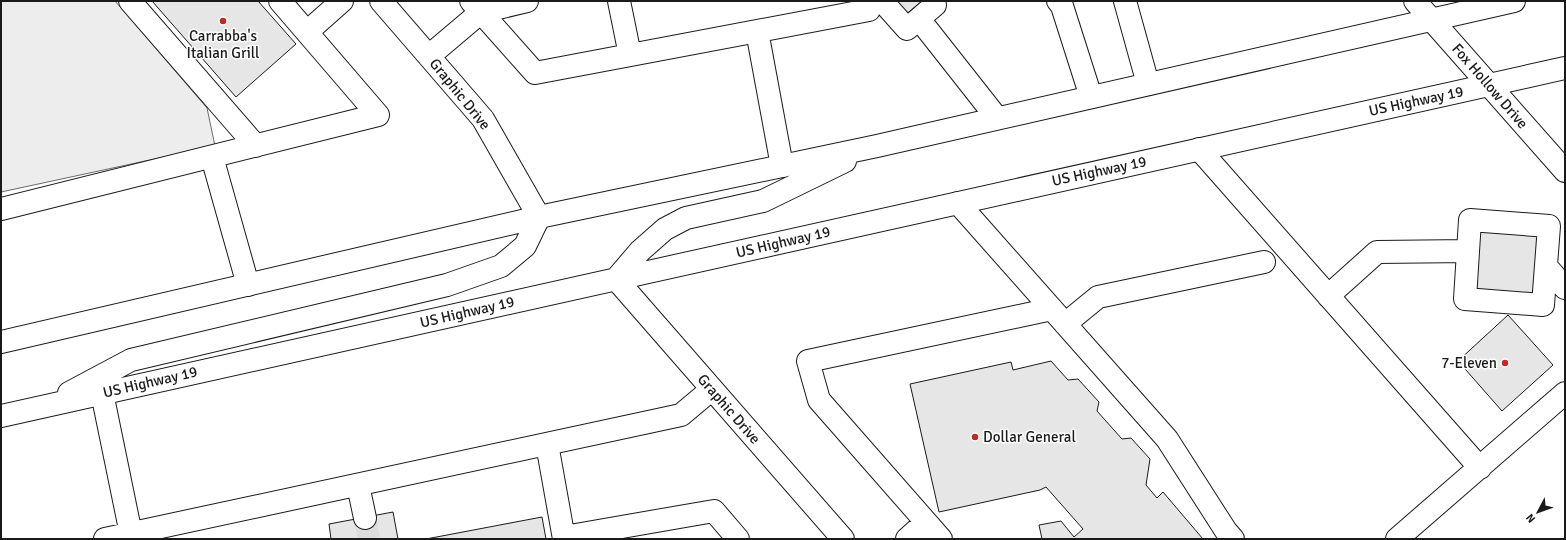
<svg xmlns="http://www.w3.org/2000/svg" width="1566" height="540" viewBox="0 0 1566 540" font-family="Signika,sans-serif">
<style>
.parking{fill:#ededed;stroke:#6a6a6a}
.building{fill:#e6e6e6;stroke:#1a1a1a}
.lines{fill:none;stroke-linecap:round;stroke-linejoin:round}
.minor-tunnel{stroke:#ddd;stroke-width:22;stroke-dasharray:22 11;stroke-linecap:butt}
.minor-casing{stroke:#1a1a1a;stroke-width:24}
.highway-casing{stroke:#1a1a1a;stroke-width:24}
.minor{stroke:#fff;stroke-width:22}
.highway{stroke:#fff;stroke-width:22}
.poi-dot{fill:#c62828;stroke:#fff;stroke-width:1.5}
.labels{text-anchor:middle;stroke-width:3;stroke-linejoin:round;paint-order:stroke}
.poi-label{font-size:15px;fill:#1a1a1a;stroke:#fff}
.street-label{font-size:15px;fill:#1a1a1a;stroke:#fff}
</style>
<rect width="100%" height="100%" fill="#fff"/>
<path class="parking" d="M1 1H115L207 108 215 146 1 192Z"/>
<path class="building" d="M152 1H258L296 44 236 97Z
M891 1H922L904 16Z
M1479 231 1538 235 1535 294 1476 291Z
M1508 315 1553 365 1502 411 1458 361Z
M1051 361 1068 380 1078 379 1099 402 1097 411 1122 439 1131 438 1150 459 1146 485 1157 498 1163 492 1203 539H1042L1039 525 1061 521 1074 537 1083 529 1046 487 1040 490 939 512 910 384 1011 362 1013 370Z
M393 512 398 539H331L329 524Z
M542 517 546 539H426Z"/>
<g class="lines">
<path class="minor-tunnel" d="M365 518 369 539"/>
<g class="minor-casing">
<path id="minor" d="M130 1 256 146
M381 1 483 119 539 217
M471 1 535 73 869 10
M619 1 630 55
M882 1 907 29 935 5
M1058 1 1062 6 1091 97
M1125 1 1148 84
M1415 1 1565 171
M919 19 997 118
M757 31 782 166
M307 32 342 1
M429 56 481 12 527 1
M1199 149 1480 468
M212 157 248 285
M958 203 1167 439 1226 531 1233 539
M1 209 378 115 280 1
M1470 220 1549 226 1543 305 1465 299Z
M1546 266 1565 288
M616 279 843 539
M1328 296 1377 252 1468 251
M1065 324 1098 297 1264 262
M102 393 132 539
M547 444 564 539
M358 485 365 518
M564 537 714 511 738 539
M105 539 681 415 712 389
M907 539 926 522
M941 539 819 400 808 361 1052 309
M1397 539 1565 393"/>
</g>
<g class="highway-casing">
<path id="highway" d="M616 279 640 251 665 229 686 218 763 201 845 161
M1 342 539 217 877 146 1514 1
M69 393 131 360 447 285 501 266 525 246 539 217
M1 416 1565 68"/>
</g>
<use href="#minor" class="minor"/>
<use href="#highway" class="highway"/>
</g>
<g class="poi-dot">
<circle cx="223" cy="21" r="4"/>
<circle cx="1505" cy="363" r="4"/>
<circle cx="975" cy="437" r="4"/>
</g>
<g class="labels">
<g class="poi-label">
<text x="223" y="41">Carrabba's<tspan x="223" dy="17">Italian Grill</tspan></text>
<text x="1497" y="368" text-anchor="end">7-Eleven</text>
<text x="983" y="442" text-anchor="start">Dollar General</text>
</g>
<g class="street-label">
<text transform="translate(1490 86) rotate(49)" y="5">Fox Hollow Drive</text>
<text transform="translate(460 94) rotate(51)" y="5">Graphic Drive</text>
<text transform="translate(1416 101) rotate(-12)" y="5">US Highway 19</text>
<text transform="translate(1099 171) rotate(-12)" y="5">US Highway 19</text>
<text transform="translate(783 242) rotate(-13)" y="5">US Highway 19</text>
<text transform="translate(467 312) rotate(-13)" y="5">US Highway 19</text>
<text transform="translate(150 382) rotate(-13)" y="5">US Highway 19</text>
<text transform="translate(729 409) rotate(49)" y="5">Graphic Drive</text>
</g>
</g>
<rect width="1566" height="540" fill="none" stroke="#1a1a1a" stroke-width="4"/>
<g transform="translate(1538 512) rotate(229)" stroke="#ffffff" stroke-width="3" paint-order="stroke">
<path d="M0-3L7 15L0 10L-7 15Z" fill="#1a1a1a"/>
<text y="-6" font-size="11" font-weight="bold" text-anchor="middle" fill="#1a1a1a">N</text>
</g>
</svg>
